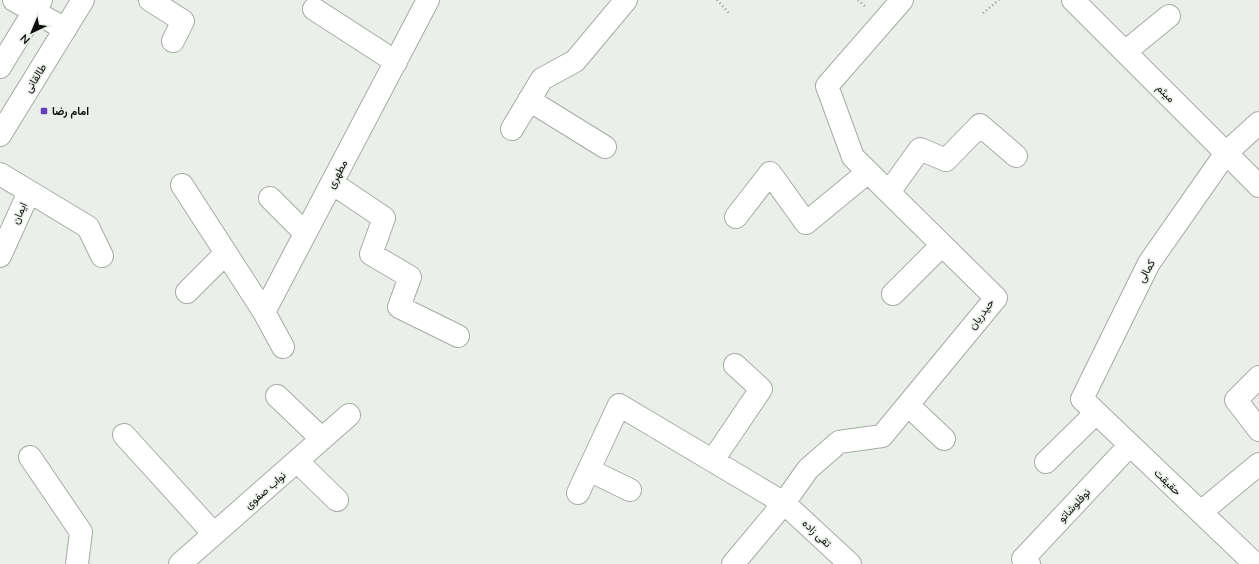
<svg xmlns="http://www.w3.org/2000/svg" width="1259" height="564" viewBox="0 0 1259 564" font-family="Mulish,Vazirmatn,sans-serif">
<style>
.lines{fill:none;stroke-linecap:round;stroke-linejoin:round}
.minor-casing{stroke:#a7aba6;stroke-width:24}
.secondary-casing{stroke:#a7aba6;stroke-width:24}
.primary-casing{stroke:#a7aba6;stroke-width:24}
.path{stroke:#999d99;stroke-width:2.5;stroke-dasharray:1 3;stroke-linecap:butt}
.minor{stroke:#fff;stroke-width:22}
.secondary{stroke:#fff;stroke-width:22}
.primary{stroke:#fff;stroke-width:22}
.poi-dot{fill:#6142bb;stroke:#eaefe9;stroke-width:1.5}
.labels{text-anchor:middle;stroke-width:3;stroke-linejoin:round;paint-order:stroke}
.street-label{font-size:11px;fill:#0c0d0c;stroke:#eaefe9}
.poi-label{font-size:11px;font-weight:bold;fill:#0c0d0c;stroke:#eaefe9;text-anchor:start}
</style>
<rect width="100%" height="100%" fill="#eaefe9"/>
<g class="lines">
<g class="minor-casing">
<path id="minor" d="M14 0 65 29
M150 0 183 21 173 41
M314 9 396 62
M1125 52 1169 16
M529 100 605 147
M512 129 542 79 575 61 626 0
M0 174 88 227 102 256
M332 183 384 218 371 254 410 277 399 307 458 336
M182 185 264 312
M889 192 920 149 946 160 980 125 1016 156
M270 198 305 233
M736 217 770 173 806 223 868 172
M0 256 29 192
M187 292 226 253
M893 294 942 245
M283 347 264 312 428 0
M1259 377 1236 400 1259 430
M277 396 322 439
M908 405 944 439
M124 435 214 534
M30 457 81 532 77 564
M713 460 761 389 735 365
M297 461 337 500
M1046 462 1096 413
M589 470 630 490
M578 493 619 405 784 503 850 564
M1201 512 1259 464
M180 564 349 415
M733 564 784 503 808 469 839 442 882 436 996 298 853 157 827 86 902 0
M1029 564 1023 559 1130 445
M1255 564 1082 399 1149 263 1226 153 1259 123"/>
</g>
<g class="secondary-casing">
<path id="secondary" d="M1073 0 1259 186"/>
</g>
<g class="primary-casing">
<path id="primary" d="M0 67 41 0
M0 135 83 0"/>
</g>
<path class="path" d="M717 0 729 13
M858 0 867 8
M983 13 999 0"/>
<use href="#minor" class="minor"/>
<use href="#secondary" class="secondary"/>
<use href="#primary" class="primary"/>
</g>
<rect class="poi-dot" x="40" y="107" width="8" height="8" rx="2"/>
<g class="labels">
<g class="street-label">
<text transform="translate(35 78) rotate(-58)" y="4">طالقانی</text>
<text transform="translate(1166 93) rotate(45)" y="4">میثم</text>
<text transform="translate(337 174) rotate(-62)" y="4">مطهری</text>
<text transform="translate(19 213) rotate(-66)" y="4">ایمان</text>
<text transform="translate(1146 271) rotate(-61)" y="4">کمالی</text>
<text transform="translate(981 314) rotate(-53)" y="4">حیدریان</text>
<text transform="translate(1168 482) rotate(44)" y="4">حقیقت</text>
<text transform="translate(265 490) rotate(-41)" y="4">نواب صفوی</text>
<text transform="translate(1074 505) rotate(-47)" y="4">نوفلوشاتو</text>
<text transform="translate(817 533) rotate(43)" y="4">تقی زاده</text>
</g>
<g class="poi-label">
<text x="52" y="115">امام رضا</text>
</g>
</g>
<g transform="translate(32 32) rotate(224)" stroke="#eaefe9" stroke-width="3" paint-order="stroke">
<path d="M0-3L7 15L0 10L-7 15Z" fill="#0c0d0c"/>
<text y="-6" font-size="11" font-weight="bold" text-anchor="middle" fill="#0c0d0c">N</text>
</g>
</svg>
